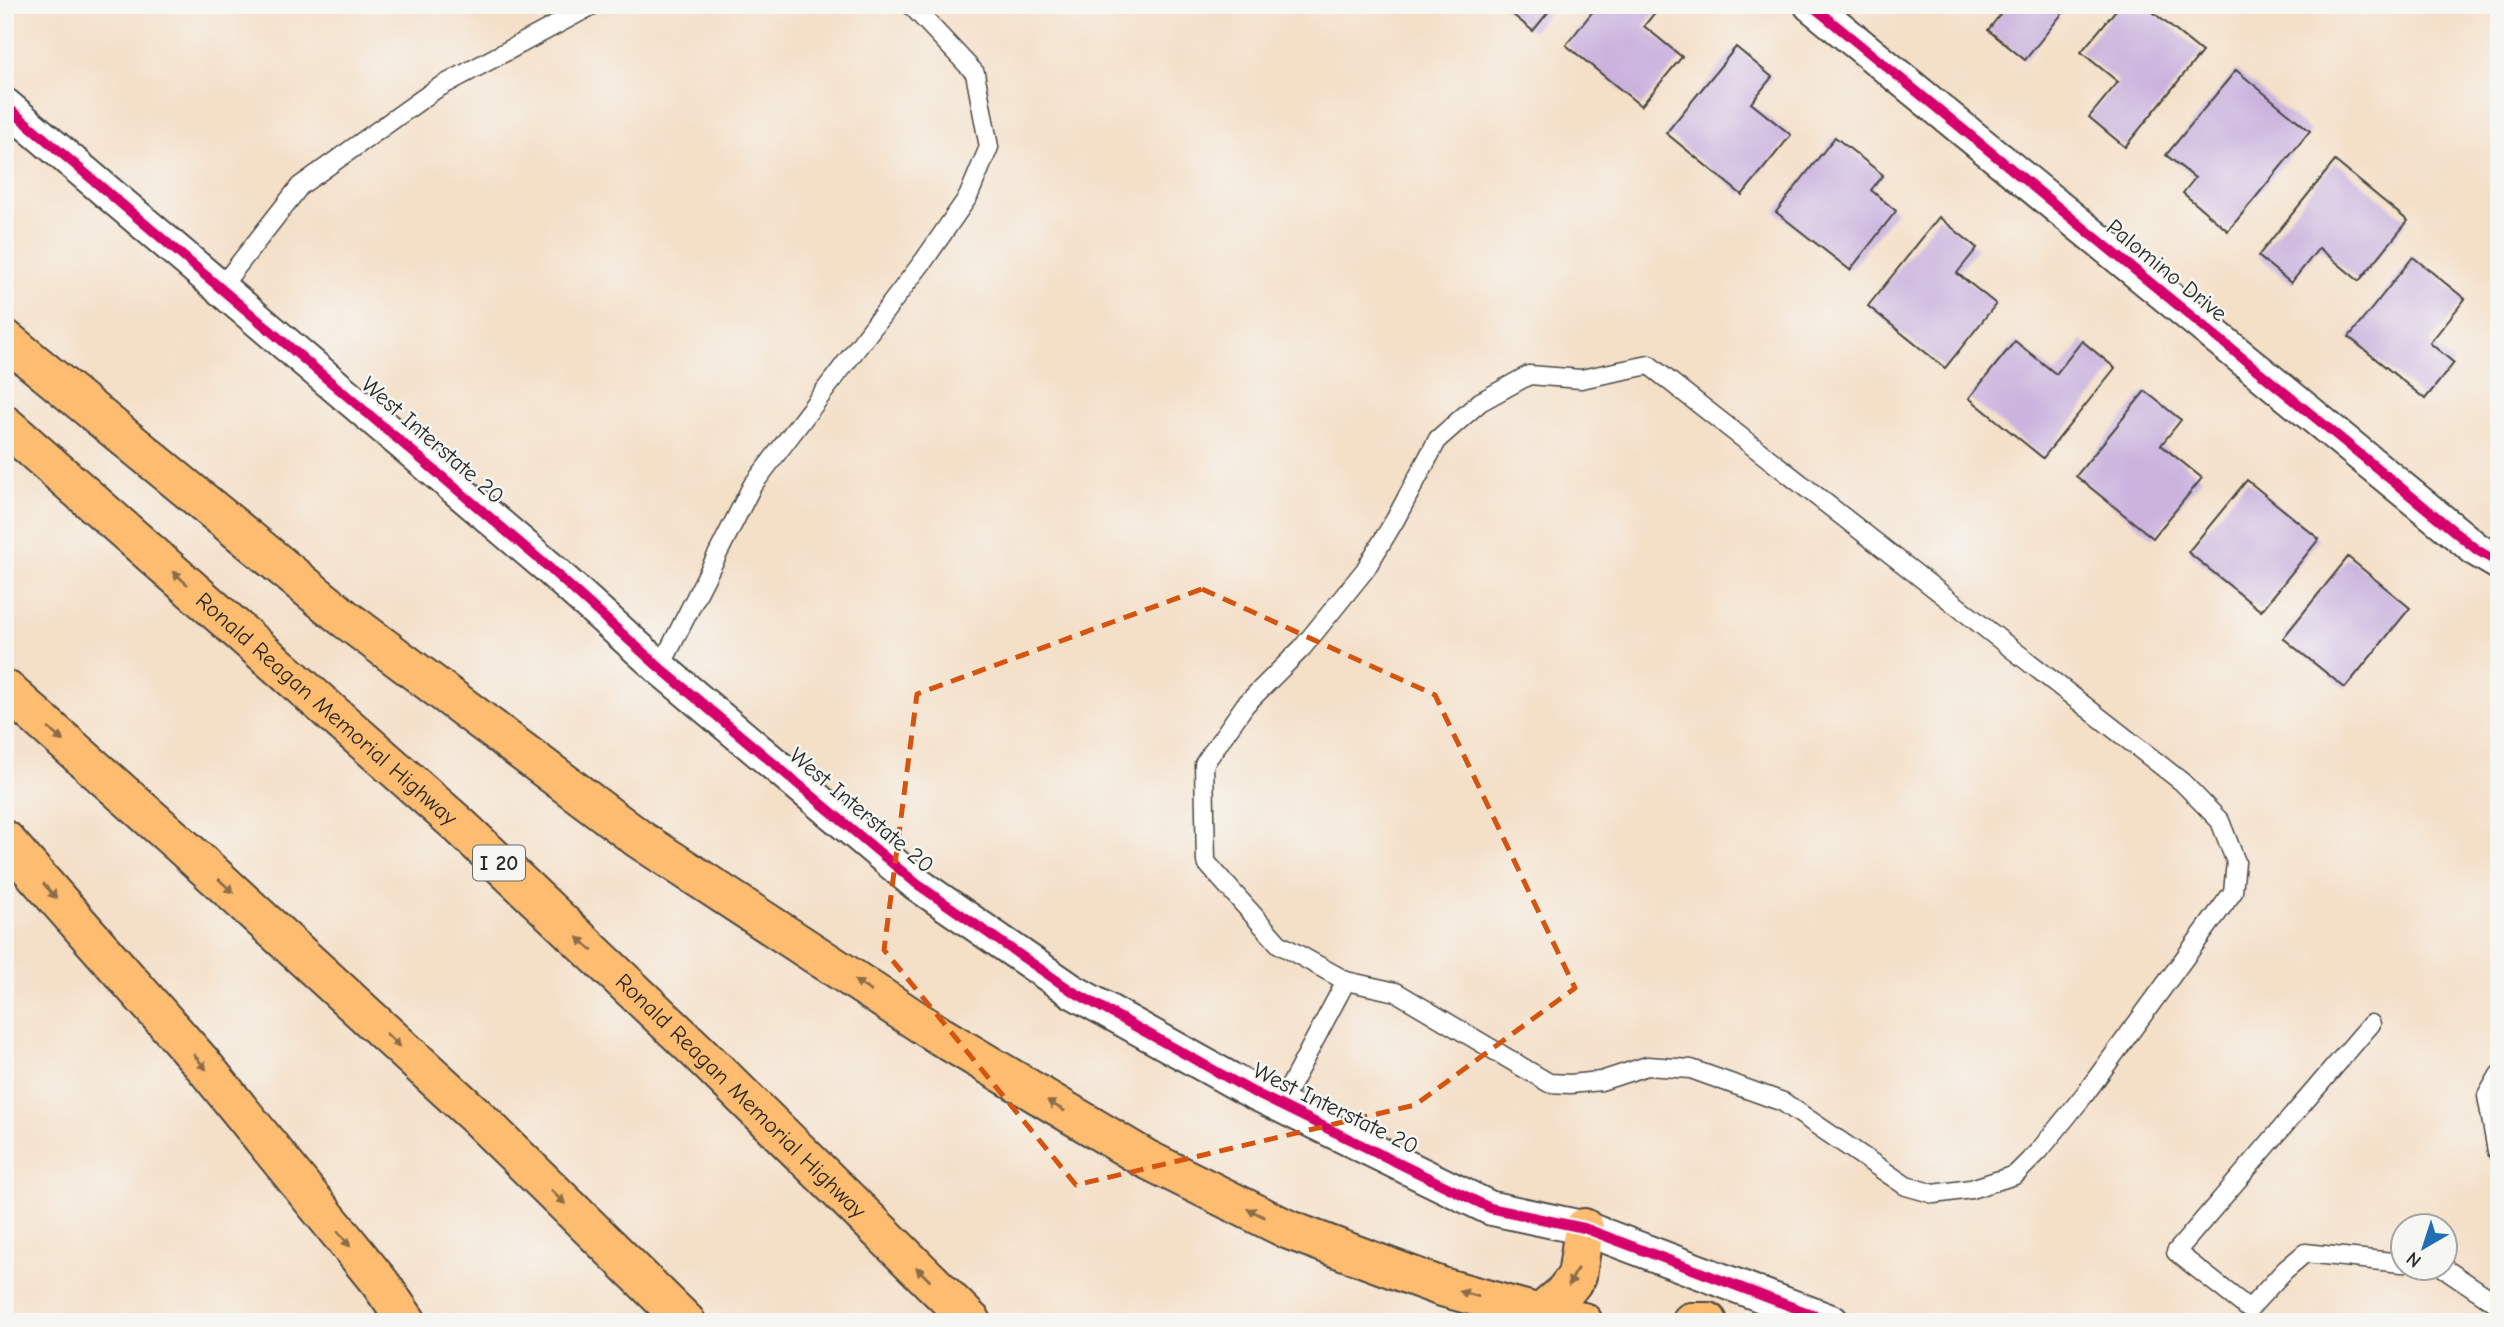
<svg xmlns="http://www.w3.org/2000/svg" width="2504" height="1327" viewBox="0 0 2504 1327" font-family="'Comic Neue',sans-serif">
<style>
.building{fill:#cbb3de}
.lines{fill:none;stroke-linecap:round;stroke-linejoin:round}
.lane-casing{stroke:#494642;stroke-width:21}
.street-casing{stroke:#494642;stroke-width:37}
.highway-casing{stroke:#494642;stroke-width:42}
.lane{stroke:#fff;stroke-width:18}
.street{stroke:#fff;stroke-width:33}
.highway{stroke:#fdbc70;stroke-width:38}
.cycleway-casing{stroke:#f6f6f2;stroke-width:15}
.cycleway{stroke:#d6006c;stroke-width:10}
.oneway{fill:#8a6c4a}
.marked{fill:none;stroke:#d5540f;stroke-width:5;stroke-dasharray:14 9;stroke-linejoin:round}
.labels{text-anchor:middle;stroke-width:5;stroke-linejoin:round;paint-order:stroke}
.shield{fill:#f6f6f2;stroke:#686867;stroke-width:2}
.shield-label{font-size:21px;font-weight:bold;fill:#2b2b2b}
.street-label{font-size:23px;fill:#2b2b2b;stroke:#f6f6f2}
</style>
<rect width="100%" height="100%" fill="#f6f6f2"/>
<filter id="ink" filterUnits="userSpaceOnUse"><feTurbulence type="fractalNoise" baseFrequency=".0143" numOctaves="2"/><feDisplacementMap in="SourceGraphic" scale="14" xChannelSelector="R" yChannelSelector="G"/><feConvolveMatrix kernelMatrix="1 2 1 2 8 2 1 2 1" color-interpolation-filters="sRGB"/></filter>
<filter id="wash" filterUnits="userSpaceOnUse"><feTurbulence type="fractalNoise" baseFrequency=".00686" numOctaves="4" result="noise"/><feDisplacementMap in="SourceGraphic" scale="28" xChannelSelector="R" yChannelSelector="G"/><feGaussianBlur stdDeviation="1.57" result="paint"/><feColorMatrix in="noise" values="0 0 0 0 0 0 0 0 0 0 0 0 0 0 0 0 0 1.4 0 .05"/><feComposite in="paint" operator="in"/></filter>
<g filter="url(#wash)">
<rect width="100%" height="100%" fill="#f4dfc7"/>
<g id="blocks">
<path class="building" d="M1501 5H1554L1533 31Z
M1598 5H1661L1644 26 1682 57 1641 106 1566 45Z
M2008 5H2069L2025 60 1988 30Z
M2120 5H2144L2202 52 2125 147 2089 117 2118 82 2081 52Z
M1736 47 1772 77 1751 103 1791 135 1742 195 1666 133Z
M2236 70 2310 131 2228 231 2183 193 2195 178 2166 155Z
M1835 137 1883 175 1871 190 1896 211 1850 270 1776 212Z
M2335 161 2408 221 2359 281 2319 248 2291 283 2258 256Z
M1939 217 1977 248 1957 273 1996 304 1945 368 1868 306Z
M2413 257 2465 299 2430 343 2454 363 2425 399 2349 337Z
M2015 341 2056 374 2082 341 2115 368 2043 458 1969 398Z
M2145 391 2181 420 2161 445 2202 478 2153 538 2076 476Z
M2247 480 2319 539 2261 611 2188 552Z
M2348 557 2410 608 2345 688 2283 638Z"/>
</g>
</g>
<g filter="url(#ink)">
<use href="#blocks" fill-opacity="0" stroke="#494642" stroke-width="2"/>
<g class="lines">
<g class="lane-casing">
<path id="lane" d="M221 287 300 186 436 89 593 5
M660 668 752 486 925 259 968 197 989 147 975 73 911 5
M2371 1024 2176 1252 2249 1309 2285 1270 2305 1253 2402 1263
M2499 1075 2487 1096 2497 1151 2499 1153
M1280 1105 1346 981 1396 992 1549 1083 1570 1084 1601 1081 1647 1066 1691 1069 1783 1102 1906 1186 1934 1194 1971 1189 2015 1175 2039 1151 2085 1094 2233 892 2236 862 2220 821 2182 782 1649 365 1581 379 1529 375 1480 402 1438 439 1395 520 1365 570 1302 648 1245 705 1204 764 1206 862 1279 944 1346 981
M2444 1268 2499 1305"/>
</g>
<g class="street-casing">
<path id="street" d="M1811 5 2477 550 2499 563
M5 105 547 566 660 668 917 884 1072 991 1253 1092 1490 1208 1584 1228 1832 1322"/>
</g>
<g class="highway-casing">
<g id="highway">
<path d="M5 339 343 617 639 839 937 1034 1146 1159 1289 1230 1442 1287 1540 1314 1583 1322"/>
<path id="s1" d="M5 425 460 826 698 1052 972 1322"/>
<path d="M5 689 182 846 476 1116 686 1322"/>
<path d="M5 840 200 1061 380 1283 407 1322"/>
<path d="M1540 1314 1563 1294 1577 1276 1584 1228"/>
<path d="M1691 1322H1708"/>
</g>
</g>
<use href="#lane" class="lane"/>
<use href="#street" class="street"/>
<use href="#highway" class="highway"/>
<g class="cycleway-casing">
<path id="cycleway" d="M1811 5 2477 550 2499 563
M5 105 547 566 660 668 917 884 1072 991 1253 1092 1490 1208 1584 1228 1832 1322"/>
</g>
<use href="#cycleway" class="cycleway"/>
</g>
<defs><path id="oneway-solid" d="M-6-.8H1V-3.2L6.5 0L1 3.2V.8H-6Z" transform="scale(1.75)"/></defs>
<g class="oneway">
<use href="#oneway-solid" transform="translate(180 578) rotate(-138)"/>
<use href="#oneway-solid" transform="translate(56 735) rotate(42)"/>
<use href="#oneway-solid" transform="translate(226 886) rotate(43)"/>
<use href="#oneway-solid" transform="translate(50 891) rotate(49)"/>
<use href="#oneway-solid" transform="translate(585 944) rotate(-137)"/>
<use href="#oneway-solid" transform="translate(863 986) rotate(-147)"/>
<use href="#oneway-solid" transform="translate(393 1040) rotate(43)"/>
<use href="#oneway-solid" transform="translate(200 1062) rotate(50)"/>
<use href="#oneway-solid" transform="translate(1056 1106) rotate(-150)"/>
<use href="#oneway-solid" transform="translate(558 1197) rotate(44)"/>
<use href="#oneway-solid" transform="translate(1256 1213) rotate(-154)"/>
<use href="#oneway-solid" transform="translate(344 1239) rotate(51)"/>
<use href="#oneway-solid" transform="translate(923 1274) rotate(-135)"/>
<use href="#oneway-solid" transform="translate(1573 1277) rotate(116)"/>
<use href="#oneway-solid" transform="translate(1469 1294) rotate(-164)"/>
</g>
</g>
<path class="marked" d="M1202 589 1435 695 1575 988 1415 1105 1076 1185 884 950 917 694Z"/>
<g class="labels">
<rect class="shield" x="473" y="845.5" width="52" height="35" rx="5"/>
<g class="shield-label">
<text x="499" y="870">I 20</text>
</g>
<g class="street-label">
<text transform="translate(2167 270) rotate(39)" y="8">Palomino Drive</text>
<text transform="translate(433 440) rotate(41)" y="8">West Interstate 20</text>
<text dy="8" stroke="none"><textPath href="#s1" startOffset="429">Ronald Reagan Memorial Highway</textPath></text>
<text transform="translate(862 810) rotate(40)" y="8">West Interstate 20</text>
<text dy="8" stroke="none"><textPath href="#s1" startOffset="996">Ronald Reagan Memorial Highway</textPath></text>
<text transform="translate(1336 1108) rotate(26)" y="8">West Interstate 20</text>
</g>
</g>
<rect width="2504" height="1327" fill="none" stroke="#f6f6f2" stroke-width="28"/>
<g transform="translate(2424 1247) rotate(219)"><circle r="33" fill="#f6f6f2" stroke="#a5a5a2" stroke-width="2"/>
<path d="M0-5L12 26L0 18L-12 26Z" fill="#1f6fb2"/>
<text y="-10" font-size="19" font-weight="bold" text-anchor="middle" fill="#2b2b2b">N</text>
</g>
</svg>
